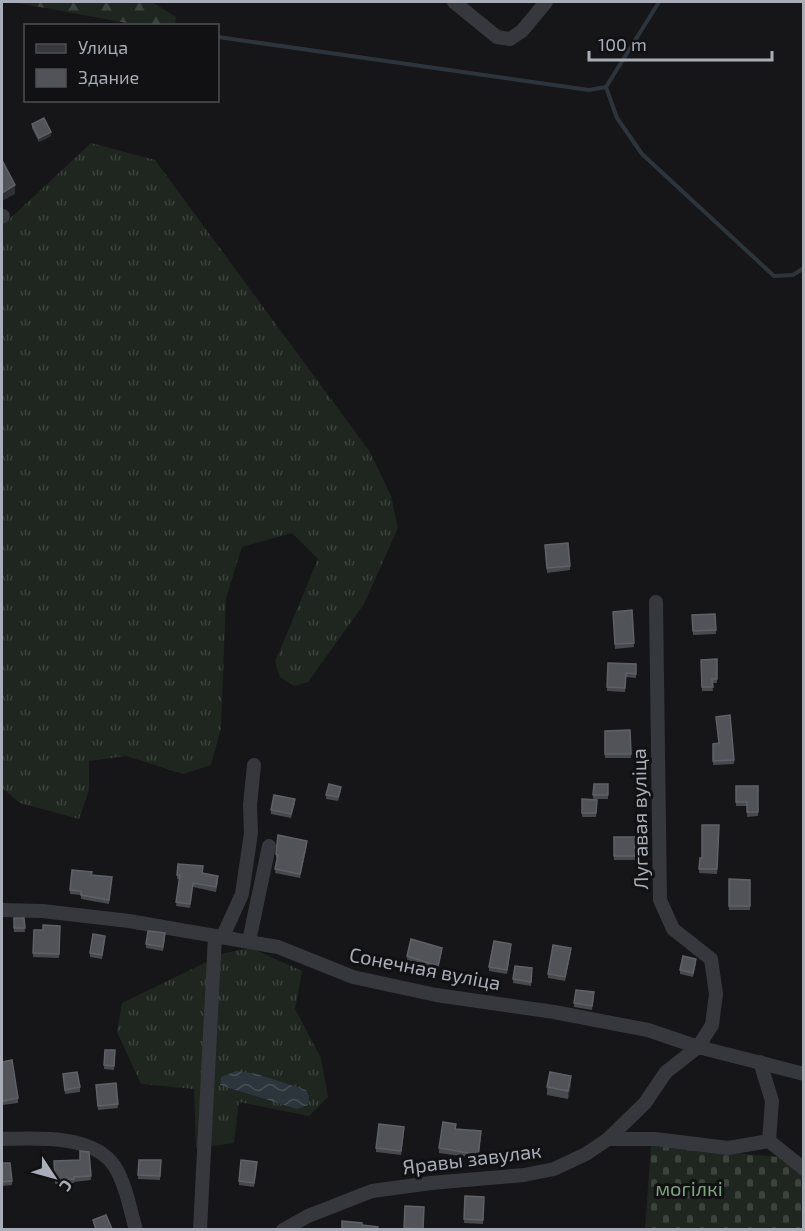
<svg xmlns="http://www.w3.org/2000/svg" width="805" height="1231" viewBox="0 0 805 1231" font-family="'Exo 2',sans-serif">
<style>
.grass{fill:url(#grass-tufts)}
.forest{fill:url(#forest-firs)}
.cemetery{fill:url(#cemetery-stones)}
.water{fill:url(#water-waves)}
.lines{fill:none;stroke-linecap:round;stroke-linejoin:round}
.stream{stroke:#2c353c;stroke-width:4}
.minor{stroke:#37383d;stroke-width:14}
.wall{fill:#47494d}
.shaded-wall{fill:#2f3033}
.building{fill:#525359;stroke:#5f6168;stroke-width:1.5}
.labels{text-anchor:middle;stroke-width:6;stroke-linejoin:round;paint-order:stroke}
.street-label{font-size:20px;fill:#a8adb8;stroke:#111113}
.park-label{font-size:20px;fill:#7fa381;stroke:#111113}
</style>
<defs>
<pattern id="grass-tufts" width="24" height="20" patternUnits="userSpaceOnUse" patternTransform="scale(1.5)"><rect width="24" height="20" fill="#1e261f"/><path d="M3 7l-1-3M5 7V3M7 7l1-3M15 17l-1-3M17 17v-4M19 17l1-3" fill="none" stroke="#3c433d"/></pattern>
<pattern id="forest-firs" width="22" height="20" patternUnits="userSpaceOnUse" patternTransform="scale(1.5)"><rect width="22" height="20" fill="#1e261f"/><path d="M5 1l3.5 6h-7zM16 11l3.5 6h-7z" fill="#3c433d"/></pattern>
<pattern id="cemetery-stones" width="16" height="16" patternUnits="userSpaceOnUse" patternTransform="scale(1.5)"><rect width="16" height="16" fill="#1e261f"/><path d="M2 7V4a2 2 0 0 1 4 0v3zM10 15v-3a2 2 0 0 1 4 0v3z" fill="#3c433d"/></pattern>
<pattern id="water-waves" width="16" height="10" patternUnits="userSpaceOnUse" patternTransform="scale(1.5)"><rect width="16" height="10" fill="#2c353c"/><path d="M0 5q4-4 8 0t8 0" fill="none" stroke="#485056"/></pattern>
</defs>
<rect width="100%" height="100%" fill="#161618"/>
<path class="grass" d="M91 143 155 160 370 452 391 496 398 528 364 604 308 682 294 686 280 677 275 662 318 559 292 533 242 547 226 598 221 728 211 765 183 774 126 756 89 761V790L79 819 20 803 2 788V226Z
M251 948 302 971 295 1009 321 1058 328 1097 309 1116 239 1102 234 1143 196 1148 194 1089 141 1084 117 1032 122 1003 225 953Z"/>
<path class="forest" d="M13 2H152L176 17 175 25H137Z"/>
<path class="cemetery" d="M651 1145 778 1157 803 1176V1229L645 1230Z"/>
<path class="water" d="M236 1071 257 1074 306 1090 309 1096 308 1105 297 1109 220 1085 221 1077Z"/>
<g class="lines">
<path class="stream" d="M659 2 606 87 617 118 642 154 774 276 793 275 804 268
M218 37 589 90 606 87"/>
<path class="minor" d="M454 2 497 37 510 39 522 31 546 2
M2 217 3 216
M2 910 42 911 129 921 278 947 353 977 436 995 554 1012 648 1030 698 1047 804 1074
M223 936 242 894 251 833 250 805 254 765
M249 941 269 846
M760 1062 772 1101 769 1141
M2 1139C35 1138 95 1134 115 1167 126 1185 130 1209 136 1230
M608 1139H655L728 1148 769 1141 804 1169
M200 1230 215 936
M283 1230 308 1216 372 1191 431 1183 524 1175 554 1169 586 1154 608 1139 645 1103 666 1072 698 1047 712 1025 716 994 711 959 673 929 660 900 656 602"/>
</g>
<path class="wall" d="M32 124 51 136 39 142 32 128Z
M545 549 570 566V570L547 573Z
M632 610 634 647 615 649 613 612Z
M715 614 716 634 693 635 692 615Z
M717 659V683H712L713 691H702L701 660Z
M608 663 636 664V678L626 677 625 692 607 691Z
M630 730 631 758H605V731Z
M719 743 734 760V764L713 765V744Z
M594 784H608V799H593Z
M736 786H758V816L747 817V806H736Z
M341 791 338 801 326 799V795Z
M582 799 597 800 596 817H582Z
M295 803 291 818 271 814V810Z
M719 825 717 874 699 873 700 858H702Z
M614 837H635V860H614Z
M307 845 300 878 275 873 277 859 276 858V854Z
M203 870V874L218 881 216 892 193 887 190 908 176 906 179 879H177V875Z
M91 875 112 877 109 904 81 899V895L70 894V890Z
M729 879 750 880V910H729Z
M14 918H24L25 932H14Z
M60 926 59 958 33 957 34 930H43Z
M165 937 163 951 146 948V944Z
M105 940 102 959 90 957V953Z
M511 948 507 974 489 971V967Z
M442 952 438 970 407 960V956Z
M571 952 565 981 548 978V974Z
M696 963 693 977 680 974V970Z
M532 972 531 986 513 983V979Z
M594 996 592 1010 574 1007V1003Z
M105 1050H115L114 1070 104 1069Z
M2 1062 18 1098V1103L2 1105Z
M63 1074 80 1087V1092L65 1094Z
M116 1083 118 1108 98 1110 96 1089Z
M571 1084 568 1099 547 1095V1087Z
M456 1129 481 1135 478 1161 468 1160V1157L439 1153V1148Z
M404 1131 401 1155 376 1152V1148Z
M89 1152 91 1180 74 1182V1183L55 1184 54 1161 80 1160Z
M139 1160H161L160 1180 138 1179Z
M2 1163 12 1181V1185L2 1186Z
M257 1166 254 1187 239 1185V1181Z
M465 1196 484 1197 483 1224 464 1223Z"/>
<path class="shaded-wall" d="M51 132V136L39 142V138Z
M15 185V194L2 201V193Z
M307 841V845L300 878V874Z
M571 1076V1084L568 1099V1091Z"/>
<path class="building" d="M44 118 51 132 39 138 32 124Z
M2 160 15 185 2 193Z
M568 543 570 566 547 568 545 545Z
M632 610 634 643 615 644 613 612Z
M715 614 716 630 693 631 692 615Z
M717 659V679H712L713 687H702L701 660Z
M608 663 636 664V674L626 673 625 688 607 687Z
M730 715 734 760 713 761V744L719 743 716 717Z
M630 730 631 754H605V731Z
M329 784 341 787 338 797 326 795Z
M594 784H608V795H593Z
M736 786H758V812H747V802H736Z
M274 795 295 799 291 814 271 810Z
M582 799 597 800 596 813H582Z
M702 825H719L717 869H699L700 858H702Z
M278 835 307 841 300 874 275 869 278 855 276 854Z
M614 837H635V856H614Z
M178 864 203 866 202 873 218 876 216 887 193 883 190 904 176 902 180 875H177Z
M72 870 92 872 91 875 112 877 109 900 81 895V891L70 890Z
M729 879 750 880V906H729Z
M14 918H24L25 928H14Z
M43 925 60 926 59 954 33 953 34 930H43Z
M148 931 165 933 163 947 146 944Z
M93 934 105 936 102 955 90 953Z
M411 939 442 948 438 966 407 956Z
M494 941 511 944 507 970 489 967Z
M553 945 571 948 565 977 548 974Z
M683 956 696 959 693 973 680 970Z
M515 966 532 968 531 982 513 979Z
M576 990 594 992 592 1006 574 1003Z
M105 1050H115L114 1066 104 1065Z
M12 1060 18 1098 2 1101V1062Z
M77 1072 80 1087 65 1090 63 1074Z
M550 1072 571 1076 568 1091 547 1087Z
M116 1083 118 1104 98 1106 96 1085Z
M443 1122 456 1124 455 1129 481 1131 478 1157 468 1156V1153L439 1148Z
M379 1124 404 1127 401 1151 376 1148Z
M80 1151 89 1152 91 1176 74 1177V1179L55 1180 54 1161 80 1160Z
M139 1160H161L160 1176 138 1175Z
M241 1160 257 1162 254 1183 239 1181Z
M2 1163H10L12 1181 2 1182Z
M465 1196 484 1197 483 1220 464 1219Z
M405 1206 424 1207 423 1229 404 1228Z
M106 1215 112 1229 96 1230 93 1220Z
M342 1221 362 1223V1225L378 1227V1230H342Z"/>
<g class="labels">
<g class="street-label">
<text transform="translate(640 819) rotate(-91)" y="7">Лугавая вуліца</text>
<text transform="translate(425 969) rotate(11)" y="7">Сонечная вуліца</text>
<text transform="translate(472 1159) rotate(-7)" y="7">Яравы завулак</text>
</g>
<g class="park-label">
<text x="689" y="1196">могілкі</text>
</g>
</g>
<rect width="805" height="1231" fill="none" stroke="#a8adb8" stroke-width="6"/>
<rect x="24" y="24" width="195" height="78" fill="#111113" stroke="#4d4f55" stroke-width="1.5"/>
<rect x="36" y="44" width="30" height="9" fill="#37383d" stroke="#4d4f55" stroke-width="1.5"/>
<text x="78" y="54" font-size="18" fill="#a8adb8">Улица</text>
<rect x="36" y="69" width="30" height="18" fill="#525359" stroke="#4d4f55" stroke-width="1.5"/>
<text x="78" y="84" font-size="18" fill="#a8adb8">Здание</text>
<g transform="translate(54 1177) rotate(126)" stroke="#111113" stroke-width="4.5" paint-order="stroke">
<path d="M0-4.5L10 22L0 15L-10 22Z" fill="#a8adb8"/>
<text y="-9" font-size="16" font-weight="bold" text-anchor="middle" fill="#a8adb8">С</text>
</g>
<path d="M589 51v9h183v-9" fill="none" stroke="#a8adb8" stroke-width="3"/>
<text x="598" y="51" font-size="18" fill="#a8adb8" stroke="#111113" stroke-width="4.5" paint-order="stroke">100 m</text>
</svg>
